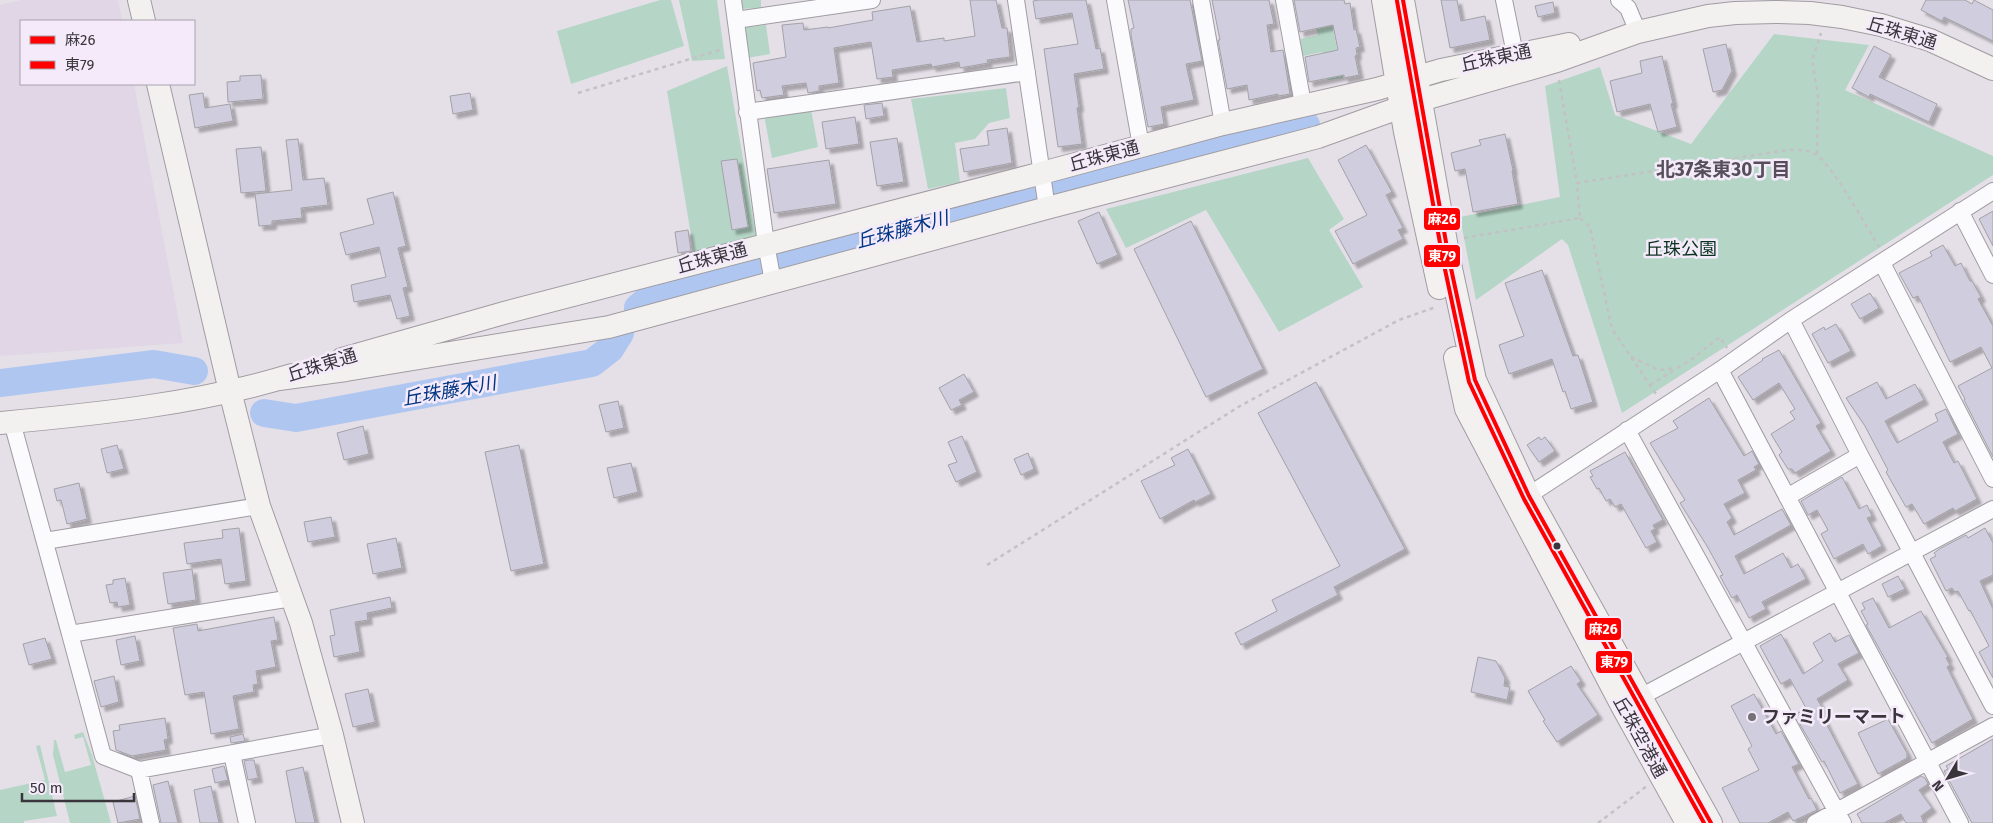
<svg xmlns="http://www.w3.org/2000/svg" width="1993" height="823" viewBox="0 0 1993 823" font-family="'Fira Sans','Noto Sans JP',sans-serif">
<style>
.built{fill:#e0d6e6}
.green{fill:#b5d6c6}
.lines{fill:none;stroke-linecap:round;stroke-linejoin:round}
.river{stroke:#afc7f0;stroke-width:28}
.building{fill:#d0cddf;stroke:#a3a1a7;filter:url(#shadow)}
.street-casing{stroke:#a09ca2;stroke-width:18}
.secondary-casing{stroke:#a09ca2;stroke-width:24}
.path{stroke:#c3c1c4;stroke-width:2.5;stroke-dasharray:4 4;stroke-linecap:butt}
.street{stroke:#fbfafc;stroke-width:16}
.secondary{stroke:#f3f1ef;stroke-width:22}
.bus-1-casing{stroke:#f4eafa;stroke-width:8}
.bus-2-casing{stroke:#f4eafa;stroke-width:8}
.bus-1{stroke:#f00;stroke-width:4}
.bus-2{stroke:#f00;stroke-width:4}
.bus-dot{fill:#39353b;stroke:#f4eafa;stroke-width:2}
.poi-dot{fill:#757178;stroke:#f4eafa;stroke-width:2}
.labels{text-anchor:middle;stroke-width:5;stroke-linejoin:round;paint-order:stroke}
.street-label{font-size:18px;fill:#39353b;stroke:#f4eafa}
.park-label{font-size:18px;fill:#0a321f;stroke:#f4eafa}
.poi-label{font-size:18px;font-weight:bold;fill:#39353b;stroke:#f4eafa;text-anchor:start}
.neighbourhood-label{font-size:19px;font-weight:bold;fill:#564e5b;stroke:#f4eafa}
.water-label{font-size:19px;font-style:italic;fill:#003583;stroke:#f4eafa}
.line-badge{stroke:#f4eafa;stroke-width:2}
.badge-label{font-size:14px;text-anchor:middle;font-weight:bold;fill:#fff}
</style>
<defs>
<filter id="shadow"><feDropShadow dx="4.5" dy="4.5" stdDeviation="1" flood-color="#0004"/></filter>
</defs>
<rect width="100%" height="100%" fill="#e5e0e8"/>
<path class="built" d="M21 0H118L122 21H21V84H134L183 343 0 356V5Z"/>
<path class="green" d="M660 0H671L684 46 571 84 557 31Z
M679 0H717L725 59 692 61Z
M738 0H761V8L740 9Z
M1332 24 1343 78 1328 80 1322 52 1303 56 1300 39 1318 35 1316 27Z
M766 25 770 54 747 58 741 28Z
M1774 34 1869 45 1845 90 1993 156V175L1622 413 1568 245 1562 239 1476 300 1460 217 1560 197 1545 86 1600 67 1615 115 1691 144Z
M727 66 757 240 694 253 667 91Z
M1006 88 1010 118 989 123 975 139 955 143 960 182 928 189 911 99Z
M811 109 818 147 772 158 764 115Z
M1308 158 1344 219 1329 230 1363 287 1279 332 1206 210 1126 248 1106 209Z
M83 732 92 755 111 823H70L53 755 54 740H56L65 772 91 765 83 737 75 739 74 735Z
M40 745 57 816 24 821V823H0V790L45 780 36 746Z"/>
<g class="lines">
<path class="river" d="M1060 187 1306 125
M778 262 1026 196
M638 308 652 296 753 268
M0 383 154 364 194 371
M264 413 296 418 592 363 610 349 620 333"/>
</g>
<path class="building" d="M970 0H996L1002 28H1007L1010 57 987 60 988 63 960 68 959 62 932 67 931 64 892 70 893 77 877 79 871 42 834 48 839 83 819 86V91L808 93 806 83 782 86 784 95 762 98 760 90 757 91 753 63 786 57 782 25 803 23 804 30 828 27V28L873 20 872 12 910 6 917 42 944 38V41L975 36Z
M1039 0H1086L1096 49 1100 48 1104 69 1074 74 1079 107 1077 108 1082 144 1058 147 1044 49 1078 44 1072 13 1036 19 1033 1Z
M1128 0H1190L1202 61 1186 64 1194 100 1161 107 1164 124 1148 127 1131 35V29L1134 28Z
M1212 0H1269L1274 24 1267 25 1271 52 1283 50 1290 94 1278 96V94L1249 100 1247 85 1227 89 1218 40H1220Z
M1294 0H1344L1345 4 1350 3 1354 30 1356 29 1360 47 1356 48 1357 55 1355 56 1359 75 1344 78V75L1309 82 1305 57 1338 50 1333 25 1300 32Z
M1441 0H1457L1461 21 1485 16 1490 40 1450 48Z
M1926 0H1965L1972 4 1974 0 1993 10V41L1944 17 1942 21 1921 10Z
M1553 2 1555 13 1538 17 1535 6Z
M1726 44 1732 71 1722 90 1713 92 1703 49Z
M1874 46 1891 55 1879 77 1937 104 1929 122 1870 94 1869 97 1852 88Z
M1662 56 1673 103 1671 104 1677 127 1658 132 1650 104 1617 112 1610 81 1642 73 1640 61Z
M261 75 263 99 228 102 227 82 240 81V76Z
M203 93 205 108 230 104 233 121 195 128 189 95Z
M470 93 473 110 453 114 450 96Z
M882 103 884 116 866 119 864 105Z
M855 117 859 144 826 149 822 122Z
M1007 128 1012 163 964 172 960 149 989 145 987 131Z
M1505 134 1513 170 1512 171 1518 204 1473 212 1465 169 1455 171 1451 153 1481 145 1479 140Z
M897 138 904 182 877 186 870 142Z
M298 139 303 180 324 178 328 205 301 208 302 218 272 221V225L259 226 255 194 292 190 286 140Z
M1366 145 1392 192 1386 195 1403 228 1398 230 1403 239 1353 264 1335 231 1367 215 1338 160Z
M261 147 266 191 241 193 236 149Z
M737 159 748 227 732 230 721 161Z
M829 160 836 204 774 213 767 169Z
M393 192 406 246 398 248 408 287 403 288 410 316 397 319 390 295 354 302 351 285 386 277 379 247 346 255 340 233 374 224 367 199Z
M1993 211V246L1979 219Z
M1099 212 1118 255 1097 264 1078 221Z
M1191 221 1263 369 1206 397 1134 249Z
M688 230 691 251 678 253 675 232Z
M1943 245 1955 266 1961 263 1970 281H1972L1981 297 1978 299 1993 326V457L1964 400 1965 399 1958 386 1992 368 1981 347 1950 362 1918 296 1913 298 1899 273 1932 256 1930 252Z
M1542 270 1573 356 1578 355 1593 402 1571 409 1565 391 1563 392 1552 359 1509 374 1499 345 1524 336 1505 283Z
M1870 293 1879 308 1860 319 1851 304Z
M1836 324 1851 351 1828 363 1812 334 1824 327 1825 330Z
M1779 350 1821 423 1816 426 1831 451 1795 473 1792 469H1788L1779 455 1782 452 1771 434 1795 419 1790 412 1795 409 1779 383 1753 400 1738 377 1763 360 1762 359Z
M964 374 974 392 959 400 962 405 951 410 939 388Z
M1316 382 1405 549 1334 587 1338 595 1241 645 1235 633 1277 611 1272 600 1340 566 1258 413Z
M1877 382 1886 399 1915 384 1924 400 1885 421 1897 443 1938 421 1935 414 1946 409 1958 434 1943 442 1954 463 1958 461 1977 499 1955 511 1953 508 1924 524 1912 504 1906 507 1886 472 1888 470 1865 426 1846 398Z
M1709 398 1744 456 1752 451 1759 464 1754 467 1756 470 1738 480 1745 493 1724 504 1732 518 1727 522 1734 535 1782 509 1791 525 1735 556 1744 574 1783 553 1791 568 1798 564 1806 579 1762 602 1766 609 1749 618 1737 595 1732 598 1720 576 1723 575 1707 546 1680 503 1685 500 1650 443 1678 428 1673 421Z
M618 401 624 428 606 432 599 405Z
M363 426 369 454 344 460 337 433Z
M962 436 977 472 956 482 948 465 957 462 948 442Z
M1539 437 1541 440 1545 437 1555 451 1539 462 1527 445Z
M117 445 124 469 107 473 101 449Z
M519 445 544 564 511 571 485 452Z
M1188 449 1211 494 1195 502 1194 500 1160 519 1141 481 1175 465 1171 458Z
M1625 452 1663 520 1653 525 1655 529 1651 531 1657 542 1646 548 1621 504 1615 507 1610 499 1606 501 1599 488 1597 489 1590 477 1593 476 1590 471Z
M1028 453 1034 469 1021 475 1014 459Z
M631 463 638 492 614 498 607 468Z
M1842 477 1859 509 1867 505 1872 516 1867 518 1882 546 1868 554 1863 544 1834 559 1821 534 1828 530 1817 510 1808 515 1801 501Z
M79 483 87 519 67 524 61 500 57 501 54 489Z
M331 517 335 537 308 542 304 522Z
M239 528 246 581 225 584 221 559 187 564 184 543 223 538 222 530Z
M1985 528 1993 543V575L1980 581 1993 609V678L1979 652 1989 646 1970 610 1969 611 1958 591 1955 592 1952 588 1946 591 1930 559 1936 556 1934 553 1941 548 1966 535 1968 538Z
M396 538 402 568 373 574 367 544Z
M192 569 196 600 168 604 163 573Z
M1898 576 1905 589 1888 597 1882 584Z
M125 578 130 605 118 607 117 602 110 603 106 585 113 584V580Z
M390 597 392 608 367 613 368 620 355 622 360 652 334 657 330 636 335 635 330 610Z
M1873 598 1889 628 1921 611 1948 657 1946 658 1950 665 1947 667 1973 719 1932 743 1866 625 1868 624 1861 611 1865 609 1862 603Z
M274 617 278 640 271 641 276 667 256 671 258 684 253 685 254 692 233 696 239 729 211 734 204 692 185 695 173 628 197 624 198 631Z
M1830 633 1835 642 1849 635 1859 653 1838 664 1848 680 1817 699 1823 709 1820 710 1828 727 1858 784 1840 793 1824 761 1822 762 1798 721 1801 720 1798 713 1806 708 1790 679 1781 684 1760 646 1781 634 1803 674 1823 661 1813 643Z
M135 636 140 661 121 665 116 640Z
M45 638 52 659 29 665 23 644Z
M1478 657 1496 661 1505 678 1504 686 1510 687 1507 700 1471 692Z
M1571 666 1581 681 1577 684 1598 715 1557 742 1543 721 1545 720 1528 691Z
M114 676 119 702 101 707 94 681Z
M368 689 375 722 353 727 345 694Z
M1754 694 1776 734 1781 731 1799 764 1792 767 1809 799 1811 798 1817 810 1793 821 1788 812 1768 823H1740L1722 788 1759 770 1748 749 1752 746 1731 706Z
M165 718 168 739 164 740 166 750 132 756 116 750 113 731 120 730 119 725Z
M1888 719 1907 753V758L1878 774 1858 733Z
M243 734 245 741 231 743 230 737Z
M1993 739V823H1972L1944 771 1948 769 1946 766Z
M248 760H254L258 778 248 780 244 761Z
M224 766 228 780 215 783 212 769Z
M303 767 311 804 315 823H296L293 808 286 771Z
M1921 776 1925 778 1928 784 1919 790 1932 808 1921 816 1924 823H1906L1901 814 1884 823H1862L1857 814Z
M168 781 178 823H161L153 785Z
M211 786 219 823H200L194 790Z
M135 796 140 819 118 823 113 802Z"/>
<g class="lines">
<g class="street-casing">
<path id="street" d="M733 0 766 244 773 282
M1016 0 1047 208
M1115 0 1141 146
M1201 0 1223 124
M1284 0 1303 104
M1504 0 1515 54
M1619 0 1628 8 1638 32
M736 20 872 0
M747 112 1027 72
M1960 211 1993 275
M1882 263 1993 479
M1791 320 1860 455 1993 706
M1720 370 1960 823
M12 422 70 634 292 598
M1627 430 1843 823
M1787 497 1860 455
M1520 501 1720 370 1791 320 1993 191
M45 541 259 506
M70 634 103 756 139 770
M1631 702 1993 509
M232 754 247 823
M151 823 139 770 332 735
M1815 823 1993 726"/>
</g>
<g class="secondary-casing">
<path id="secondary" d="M139 0 144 21
M1383 0 1405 132 1439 288
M1403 0 1449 259 1475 380 1529 496 1711 823
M158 84 230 391 259 506 301 623 332 735 353 823
M1455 358 1466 409 1622 706 1687 823
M342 359 504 313 1042 173 1223 124 1377 89 1441 70 1569 44
M279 379 346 370 609 327 1047 208 1318 137 1421 100 1557 61 1638 32 1708 16 1735 13 1776 12 1810 13 1842 17 1881 25 1930 40 1993 69
M0 423C98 414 197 404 292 375"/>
</g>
<path class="path" d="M1559 80 1577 183 1788 150C1798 150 1806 149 1815 154 1831 162 1867 228 1879 247
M578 93 723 49
M1817 154 1818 96 1812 60 1821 33
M1580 218 1590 227 1612 329 1656 394
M1464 238 1580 218 1577 183
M1631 357 1659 370 1676 368
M1650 385 1692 359 1720 337 1727 348
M987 565 1240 406 1399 320 1436 307
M1598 823 1647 786"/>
<use href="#street" class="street"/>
<use href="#secondary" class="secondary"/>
<g class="bus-1-casing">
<path id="bus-1" d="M1403 0 1449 259 1475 380 1529 496 1711 823"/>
</g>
<g class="bus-2-casing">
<path id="bus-2" d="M1397 1 1443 260 1469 382 1524 499 1704 823"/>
</g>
<use href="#bus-1" class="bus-1"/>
<use href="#bus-2" class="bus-2"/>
</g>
<circle class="bus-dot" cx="1557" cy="546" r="4.5"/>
<circle class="poi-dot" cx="1752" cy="717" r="5"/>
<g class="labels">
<g class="street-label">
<text transform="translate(1902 33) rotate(17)" y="6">丘珠東通</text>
<text transform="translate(1496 58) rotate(-12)" y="6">丘珠東通</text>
<text transform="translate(1104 156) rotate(-15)" y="6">丘珠東通</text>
<text transform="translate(712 258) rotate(-15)" y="6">丘珠東通</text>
<text transform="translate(322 365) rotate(-17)" y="6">丘珠東通</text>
<text transform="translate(1640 737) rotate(61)" y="6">丘珠空港通</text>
</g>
<g class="park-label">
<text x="1681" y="255">丘珠公園</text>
</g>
<g class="poi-label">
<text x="1762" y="723">ファミリーマート</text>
</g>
<g class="neighbourhood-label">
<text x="1723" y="176">北37条東30丁目</text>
</g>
<g class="water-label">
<text transform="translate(902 229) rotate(-15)" y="7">丘珠藤木川</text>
<text transform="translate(449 390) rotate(-10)" y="7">丘珠藤木川</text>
</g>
</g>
<g class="line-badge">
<rect x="1423" y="207" width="38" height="24" rx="5" fill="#f00"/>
<rect x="1423" y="244" width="38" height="24" rx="5" fill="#f00"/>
<rect x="1584" y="617" width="38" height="24" rx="5" fill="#f00"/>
<rect x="1595" y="650" width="38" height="24" rx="5" fill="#f00"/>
</g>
<g class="badge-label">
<text x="1442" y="224">麻26</text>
<text x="1442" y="261">東79</text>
<text x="1603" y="634">麻26</text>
<text x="1614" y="667">東79</text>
</g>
<rect x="20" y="20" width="175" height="65" fill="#f4eafa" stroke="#a9a2ae"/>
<rect x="30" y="36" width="25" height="8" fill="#ff0000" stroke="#a9a2ae"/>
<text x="65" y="45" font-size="15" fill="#39353b">麻26</text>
<rect x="30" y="61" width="25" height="8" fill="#ff0000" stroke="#a9a2ae"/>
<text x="65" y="70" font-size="15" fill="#39353b">東79</text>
<g transform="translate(1948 778) rotate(232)" stroke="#f4eafa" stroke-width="4" paint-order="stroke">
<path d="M0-4L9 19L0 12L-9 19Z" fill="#39353b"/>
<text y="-8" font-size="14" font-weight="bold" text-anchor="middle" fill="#39353b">N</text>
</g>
<path d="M22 793v8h112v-8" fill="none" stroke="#39353b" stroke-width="2.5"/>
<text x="30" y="793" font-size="15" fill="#39353b" stroke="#f4eafa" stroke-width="4" paint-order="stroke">50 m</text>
</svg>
